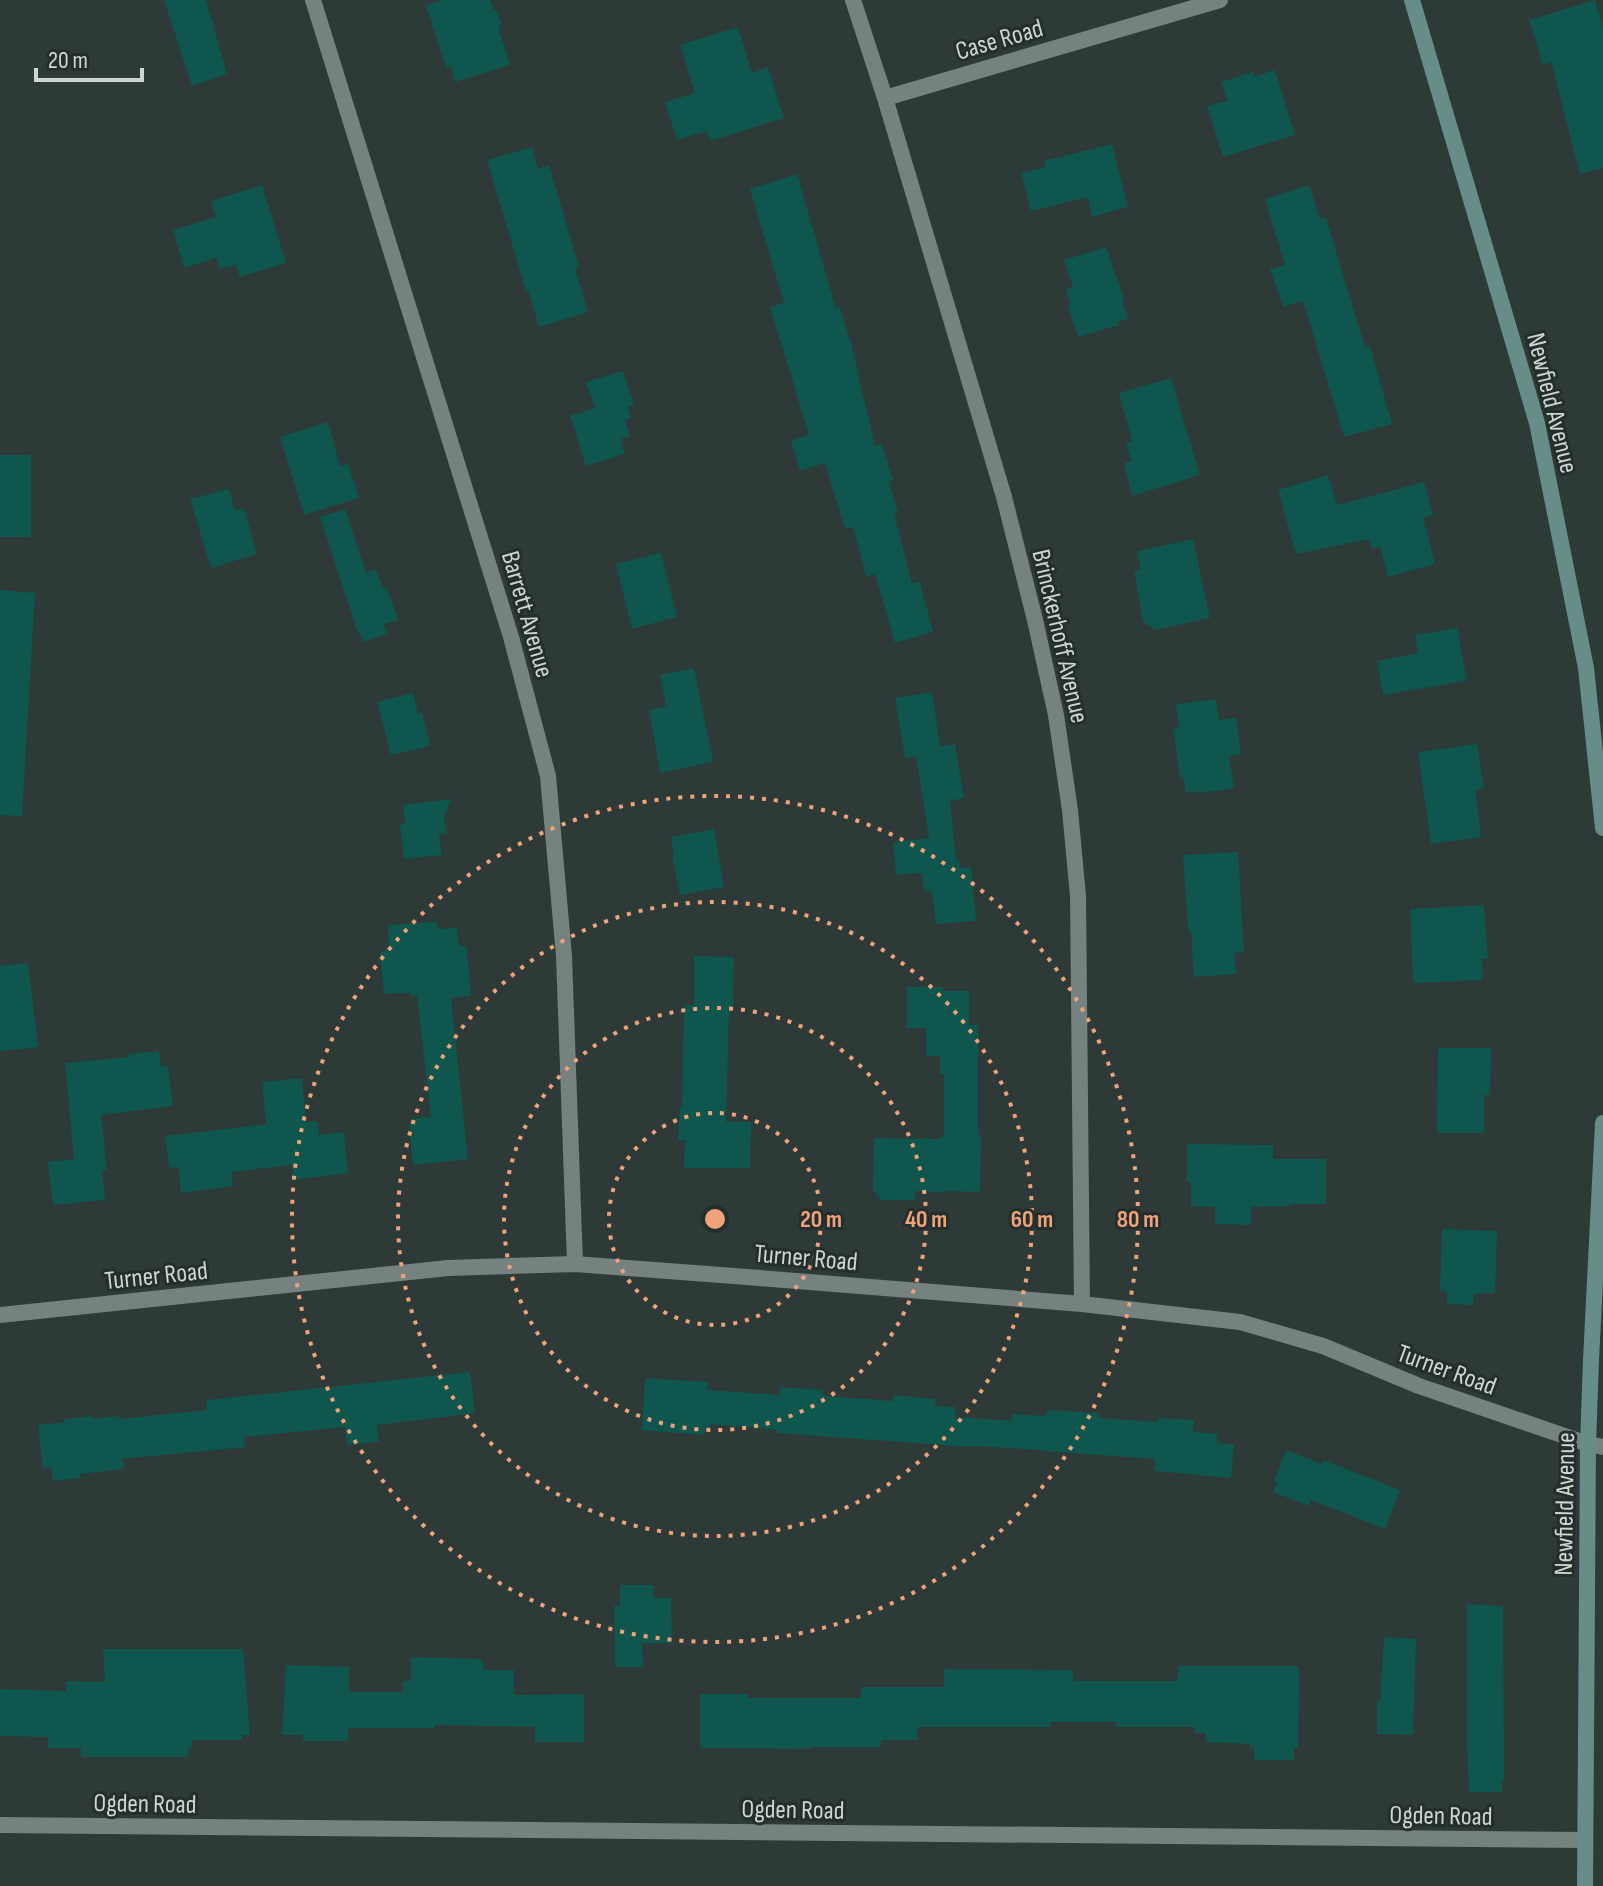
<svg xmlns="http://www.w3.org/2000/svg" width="1603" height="1886" viewBox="0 0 1603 1886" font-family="'Sofia Sans Condensed',sans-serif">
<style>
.building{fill:#0e564e}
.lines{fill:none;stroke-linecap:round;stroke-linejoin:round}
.minor{stroke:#758280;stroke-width:16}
.secondary{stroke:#668d88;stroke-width:16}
.ring{fill:none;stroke:#f0a278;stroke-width:4;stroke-dasharray:4 8}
.labels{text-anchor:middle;stroke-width:6;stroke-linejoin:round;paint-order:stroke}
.street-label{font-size:26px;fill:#ced6d4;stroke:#242f2d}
.centre{fill:#f0a278;stroke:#242f2d;stroke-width:4}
.ring-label{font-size:24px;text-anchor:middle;font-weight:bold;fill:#f0a278;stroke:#242f2d;stroke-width:6;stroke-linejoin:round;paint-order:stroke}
</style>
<rect width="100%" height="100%" fill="#2e3a37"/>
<path class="building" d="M164 0H206L227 74 192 86Z
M443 0H490L493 9 497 11 501 23 499 30 510 65 455 82 451 66 446 68 426 5Z
M1595 0 1603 26V168L1580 174 1551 62 1543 65 1529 20Z
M738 27 752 73 768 67 784 118 710 141 707 131 677 140 665 102 695 93 680 45Z
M1275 70 1295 135 1223 157 1207 106 1227 101 1221 82 1253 72 1254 77Z
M1112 144 1128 207 1092 217 1088 197 1031 211 1021 173 1046 167 1044 161Z
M532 147 538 169 549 165 579 267 575 269 588 312 539 327 528 290 526 291 487 160Z
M797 174 836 309 840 307 851 343 875 446 882 444 893 480 889 482 898 513 894 514 912 584 920 582 933 632 895 643 875 574 866 577 853 527 845 529 825 463 800 471 791 441 809 435 770 307 784 303 750 189Z
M262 185 286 263 240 277 236 265 219 269 216 258 184 268 173 230 216 217 211 201Z
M1309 185 1320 219 1326 218 1365 347 1370 346 1392 424 1344 437 1303 301 1283 307 1270 269 1285 265 1265 199Z
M1106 247 1124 299 1122 300 1128 319 1118 322 1119 325 1078 337 1068 306 1071 305 1066 289 1073 287 1064 260Z
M623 371 634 405 628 407 631 418 625 420 630 436 621 439 625 454 586 466 570 416 595 408 586 382Z
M1171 378 1200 475 1132 496 1124 463 1131 461 1126 443 1132 441 1119 393Z
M328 422 340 466 348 464 359 498 304 515 280 437Z
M0 455H31V537H0Z
M1328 475 1337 505 1424 482 1433 515 1423 518 1435 564 1388 577 1380 547 1372 549 1369 539 1296 554 1278 490Z
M229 489 235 511 244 508 257 554 211 568 190 499Z
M345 509 366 573 376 569 383 589 387 588 398 620 384 624 387 634 363 642 360 633H358L320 517Z
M1193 539 1210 618 1156 630 1143 622 1134 571 1141 570 1137 551Z
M661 553 677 617 632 629 616 564Z
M0 590 35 593 22 816 0 815Z
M1457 628 1467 681 1383 695 1377 661 1418 653 1415 635Z
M694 668 713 762 660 773 649 710 666 706 660 675Z
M932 692 940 746 955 744 964 798 950 801 956 860 959 859 960 868 971 867 976 921 936 924 932 891 924 892 922 873 896 875 893 842 929 838 916 756 905 758 895 698Z
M413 693 418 714 422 713 430 746 391 755 377 702Z
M1216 699 1219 720 1236 718 1241 754 1229 756 1234 788 1201 793V791L1186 793 1183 777H1180L1173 729 1179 727 1176 704Z
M1477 744 1484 788 1475 790 1481 837 1431 844 1418 752Z
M451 799 444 818 447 834H439L442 855 404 859 400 824 405 823 403 805Z
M714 829 724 887 680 895 672 856H674L671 837Z
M1238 852 1244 952 1234 953 1236 974 1194 977 1191 931H1188L1183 855Z
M1484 905 1488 959H1482L1483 980 1413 983 1410 909Z
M437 922 438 929 457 928 459 946H466L468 961 471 996 451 998 468 1159 413 1165 409 1124 414 1122 413 1118 431 1117 417 996 411 997 410 993 384 994 380 952 389 949 388 925Z
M694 956 734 957 733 1008H729L726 1122H751L750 1168H684L685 1140H678L680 1107H682L684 1005H694Z
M28 963 38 1047 0 1051V966Z
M907 987H943V991H969V1025H978V1135H981L980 1192 942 1191 940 1193 915 1191V1200H881L873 1190 874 1138 941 1139V1135H944V1074L940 1075V1056H926V1028H907Z
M1438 1048H1491L1490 1095H1484V1133H1437Z
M159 1051 161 1067 168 1066 173 1106 101 1115 107 1170H102L105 1200 53 1205 48 1162 74 1159 65 1063 129 1057 128 1054Z
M302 1078 306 1122 317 1121 319 1135 344 1132 348 1173 293 1180 292 1165 231 1172 233 1186 181 1193 178 1167 169 1168 165 1136 266 1124 262 1082Z
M1187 1144 1273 1145V1159H1326V1204H1290V1206L1251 1207V1225L1215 1224V1207L1191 1206V1182H1187Z
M1442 1229 1497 1231 1495 1293 1474 1294 1473 1305 1447 1304V1292L1440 1291Z
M470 1372 475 1413 377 1425 379 1442 347 1445 345 1427 244 1437 245 1447 123 1459 124 1469 80 1474 81 1478 53 1481 51 1467 43 1468 38 1425 64 1422V1419L93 1416V1419L119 1416V1419L207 1410 206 1400Z
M645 1378 708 1382 707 1390 780 1395V1387L824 1390 823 1396 893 1401V1395L936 1399 935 1406 956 1407 955 1417 1012 1421V1414L1046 1416 1047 1410 1099 1413V1418L1158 1422V1418L1194 1420 1193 1432 1218 1434 1217 1443 1234 1444 1231 1478 1154 1471 1155 1459 1043 1451V1450L971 1446V1447L777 1433V1430L711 1424 710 1430H705L704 1435 642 1430Z
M1286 1450 1322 1464 1323 1460 1400 1490 1385 1529 1311 1500 1309 1506 1273 1492 1278 1482 1274 1481Z
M620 1585H653L654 1598H671L672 1643H642L643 1667H615L614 1606H620Z
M1467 1604 1503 1606 1504 1779H1502V1792H1469L1467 1743Z
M1384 1637 1416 1639 1413 1735 1377 1734V1700H1380Z
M103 1649H243L250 1735H242V1740H192V1748H188V1757H81V1748H47L48 1737 0 1736V1689L66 1691V1681L105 1682Z
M411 1657 482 1659 484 1670H514V1695L584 1694V1742H535V1727L434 1725V1728H348V1741H303V1735H282L286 1665 349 1667V1692H403V1681H411Z
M1178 1666H1299L1298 1748H1294V1760H1254V1748H1250V1744L1206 1742V1733H1195V1727H1116V1722H1051L1050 1727H917V1740H881V1747H810V1749L700 1748V1694H748V1698H861V1687H944V1669L1073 1670V1681H1178Z"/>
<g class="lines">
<path class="minor" d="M313 0 511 637 548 776 564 956 575 1264
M853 0 885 98 1004 497 1035 620 1056 715 1070 810 1078 896 1082 1304
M885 98 1220 0
M0 1315 448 1268 575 1264 747 1277 1082 1304 1240 1322 1323 1346 1419 1386 1588 1444 1603 1447
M0 1825 1585 1840"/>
<path class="secondary" d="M1412 0 1537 423 1586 668 1603 828
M1585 1886 1588 1444 1591 1360 1603 1123"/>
</g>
<g class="ring">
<circle cx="715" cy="1219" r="106"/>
<circle cx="715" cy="1219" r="211"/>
<circle cx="715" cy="1219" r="317"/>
<circle cx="715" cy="1219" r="423"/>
</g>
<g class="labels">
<g class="street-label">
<text transform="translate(999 39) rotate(-16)" y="9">Case Road</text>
<text transform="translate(1553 403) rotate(76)" y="9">Newfield Avenue</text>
<text transform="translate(528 614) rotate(74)" y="9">Barrett Avenue</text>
<text transform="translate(1061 636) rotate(77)" y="9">Brinckerhoff Avenue</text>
<text transform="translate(806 1257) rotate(5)" y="9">Turner Road</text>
<text transform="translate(156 1275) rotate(-6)" y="9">Turner Road</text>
<text transform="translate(1447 1369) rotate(20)" y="9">Turner Road</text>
<text transform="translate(1564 1504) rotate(-89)" y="9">Newfield Avenue</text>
<text transform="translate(145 1803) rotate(1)" y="9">Ogden Road</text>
<text transform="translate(793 1809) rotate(1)" y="9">Ogden Road</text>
<text transform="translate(1441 1815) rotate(1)" y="9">Ogden Road</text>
</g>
</g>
<circle cx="715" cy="1219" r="12" class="centre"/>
<g class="ring-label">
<text x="821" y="1227">20 m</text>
<text x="926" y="1227">40 m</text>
<text x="1032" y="1227">60 m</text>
<text x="1138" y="1227">80 m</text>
</g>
<path d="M36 68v12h106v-12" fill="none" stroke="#ced6d4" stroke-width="4"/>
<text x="48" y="68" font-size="24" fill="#ced6d4" stroke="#242f2d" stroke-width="6" paint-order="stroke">20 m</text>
</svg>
